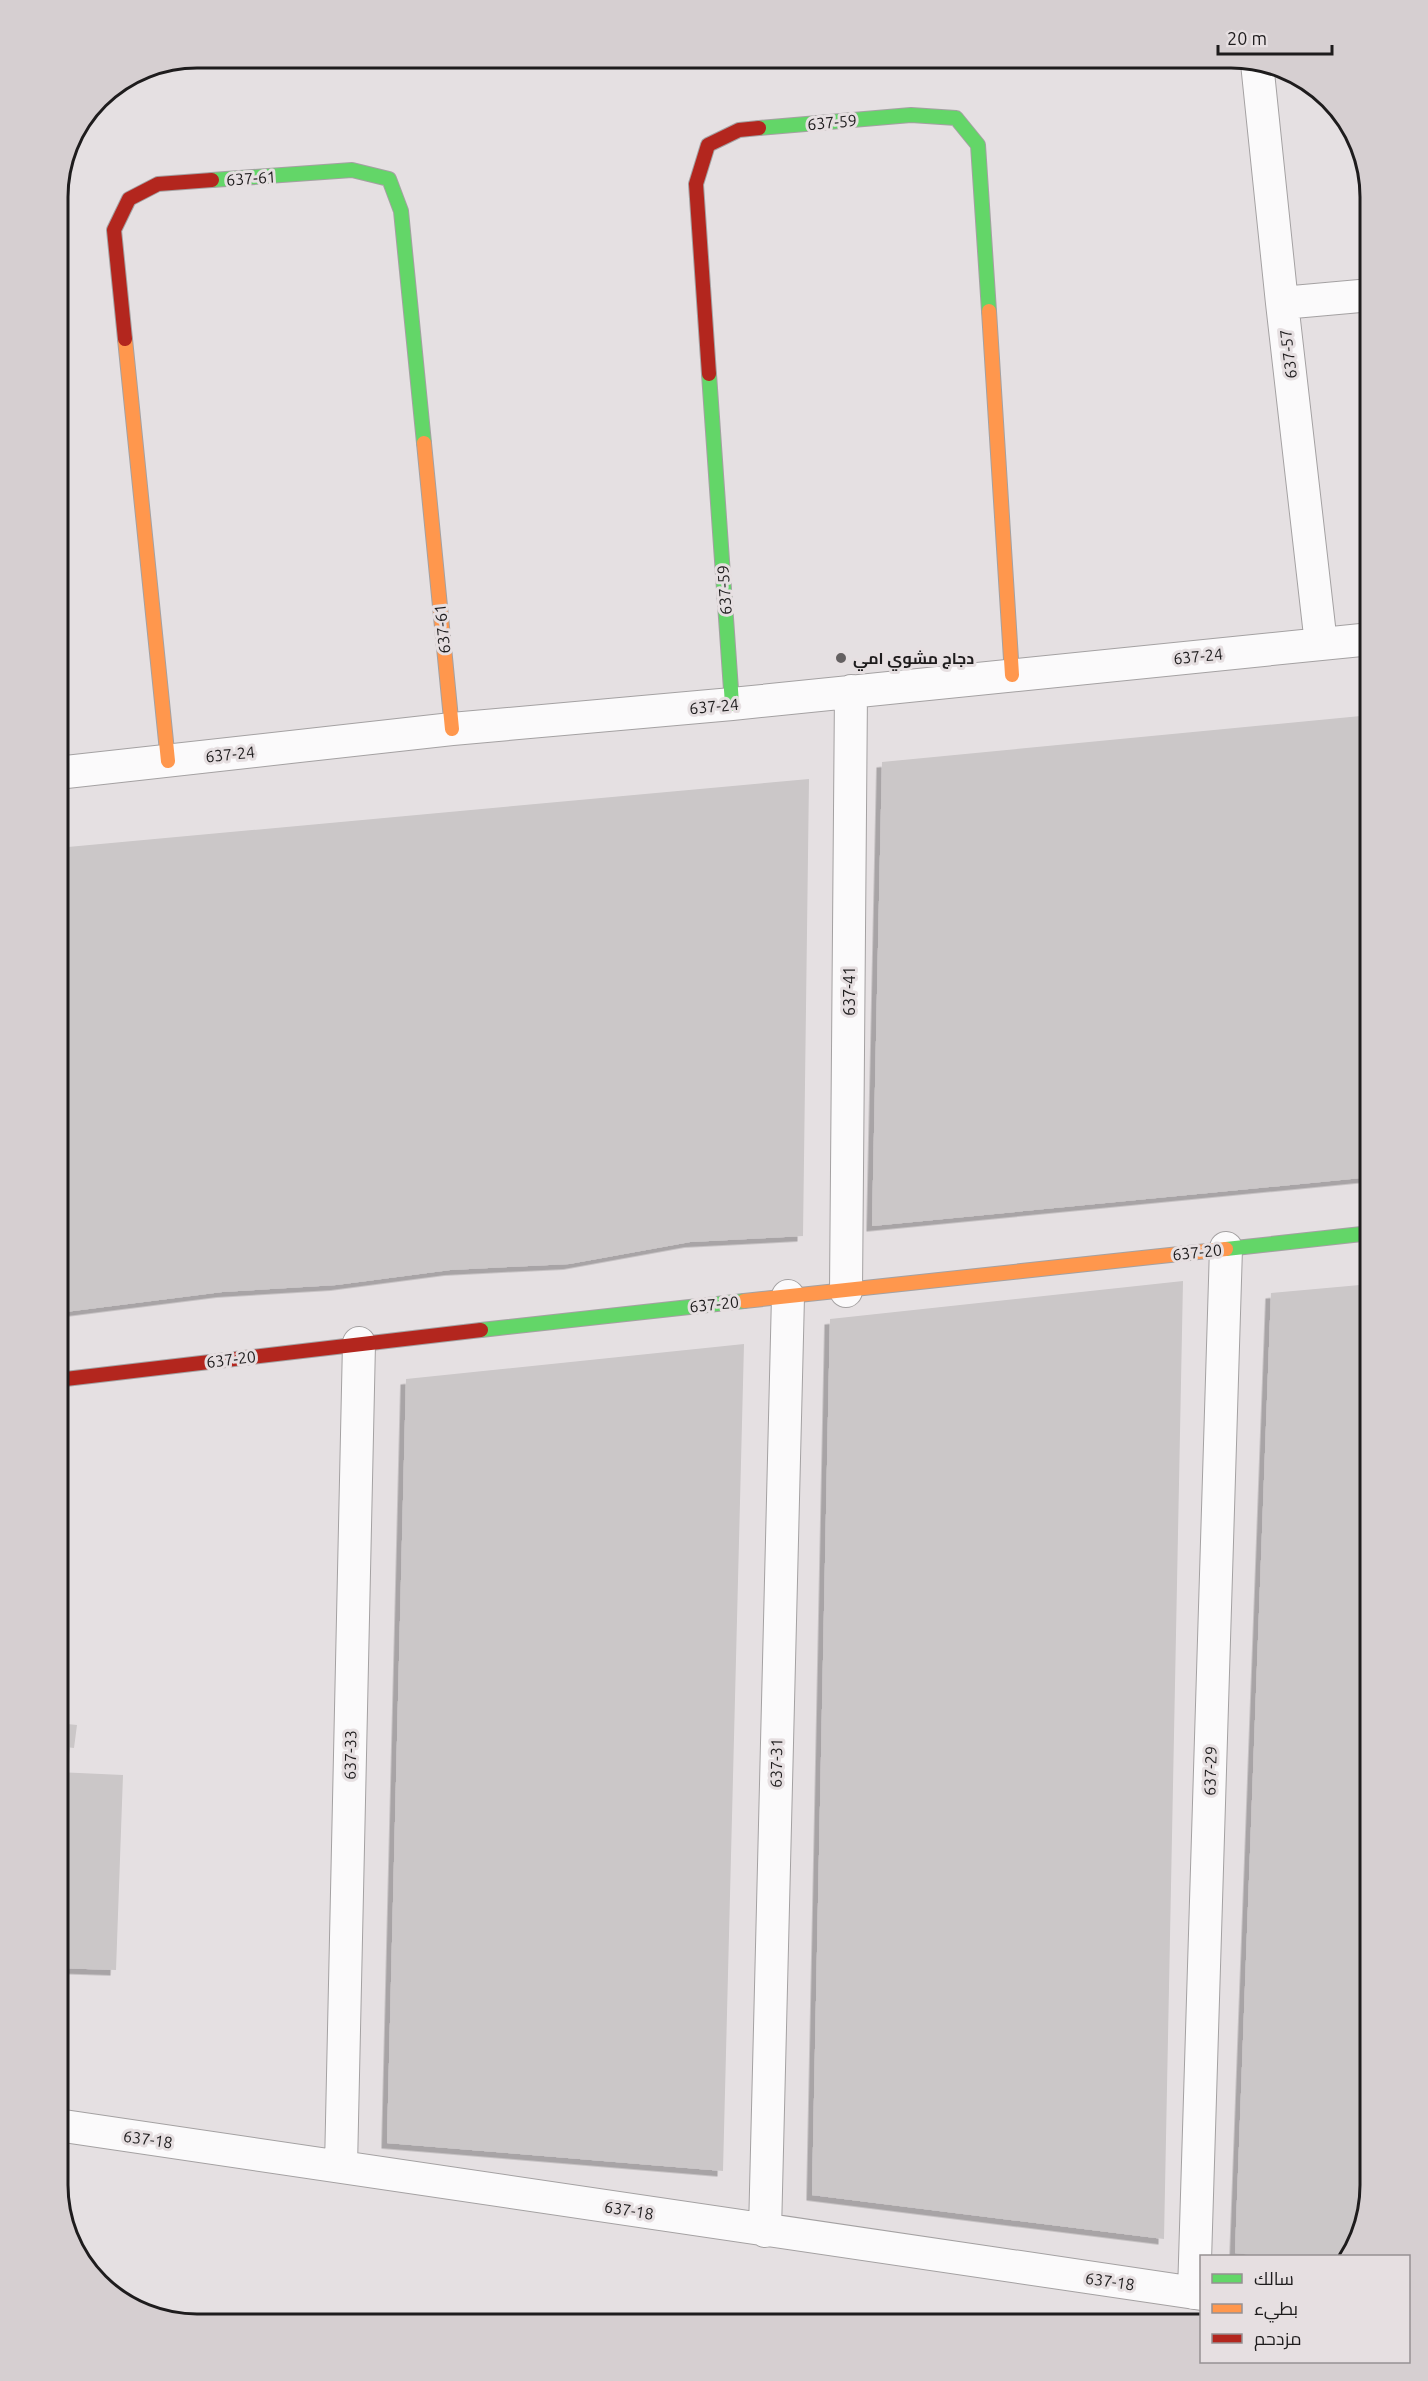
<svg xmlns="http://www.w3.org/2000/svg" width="1428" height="2381" viewBox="0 0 1428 2381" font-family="Ubuntu,Cairo,sans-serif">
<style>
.building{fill:#cbc7c8;filter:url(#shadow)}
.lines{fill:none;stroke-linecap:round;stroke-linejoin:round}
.street-casing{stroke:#a4a1a2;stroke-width:34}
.fast-casing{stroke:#a4a1a2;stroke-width:16}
.slow-casing{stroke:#a4a1a2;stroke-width:16}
.jam-casing{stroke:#a4a1a2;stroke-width:16}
.street{stroke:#fbfafb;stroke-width:32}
.fast{stroke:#63d668;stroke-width:14}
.slow{stroke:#ff974d;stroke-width:14}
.jam{stroke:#b3261e;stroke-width:14}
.poi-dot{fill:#646162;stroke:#e6dfe1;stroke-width:2}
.labels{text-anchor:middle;stroke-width:6;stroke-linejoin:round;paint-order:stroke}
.street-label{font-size:16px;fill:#1e1c1d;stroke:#e6dfe1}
.poi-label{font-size:16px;font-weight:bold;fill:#1e1c1d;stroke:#e6dfe1;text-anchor:start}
.rim{fill:none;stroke:#1e1c1d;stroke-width:3}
</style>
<defs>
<filter id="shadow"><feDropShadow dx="-5.5" dy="5.5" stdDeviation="0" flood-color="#0004"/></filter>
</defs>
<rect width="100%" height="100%" fill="#e5e0e2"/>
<path class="building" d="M1371 715V1177L872 1226 882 762Z
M809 779 803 1236 690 1242 569 1264 450 1270 336 1285 222 1292 57 1313V848Z
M1183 1281 1164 2239 812 2195 830 1319Z
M1371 1284V2185L1349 2256H1264L1235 2253 1271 1293Z
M744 1344 723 2171 387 2143 406 1379Z
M57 1723 77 1725 74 1748 57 1746Z
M57 1772 123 1775 116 1970 57 1968Z"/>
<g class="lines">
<g class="street-casing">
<path id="street" d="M1257 63 1282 303 1321 644
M1282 303 1371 295
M57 773 452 729 732 704 1371 639
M846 1291 851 691
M57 2125 1202 2294
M341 2167 359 1343
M765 2231 788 1296
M1194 2293 1226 1248"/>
</g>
<g class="fast-casing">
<path id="fast" d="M759 128 911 115 956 118 978 145 989 311
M212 180 352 170 389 179 401 211 424 443
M709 374 732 704
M1226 1249 1371 1233
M481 1330 744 1301"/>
</g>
<g class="slow-casing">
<path id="slow" d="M989 311 1012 675
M125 339 168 761
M424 443 452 729
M744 1301 1226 1249"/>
</g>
<g class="jam-casing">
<path id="jam" d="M125 339 114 230 129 199 158 184 212 180
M709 374 696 184 708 145 739 130 759 128
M57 1380 481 1330"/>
</g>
<use href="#street" class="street"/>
<use href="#fast" class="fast"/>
<use href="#slow" class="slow"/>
<use href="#jam" class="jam"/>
</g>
<circle class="poi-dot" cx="841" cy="658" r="6"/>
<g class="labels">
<g class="street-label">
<text transform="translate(832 122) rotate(-5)" y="6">637-59</text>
<text transform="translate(251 178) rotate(-4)" y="6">637-61</text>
<text transform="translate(1288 354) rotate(-97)" y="6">637-57</text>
<text transform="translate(724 590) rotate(-94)" y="6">637-59</text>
<text transform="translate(442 629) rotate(-96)" y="6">637-61</text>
<text transform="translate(1198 656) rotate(-6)" y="6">637-24</text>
<text transform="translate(714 706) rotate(-5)" y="6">637-24</text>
<text transform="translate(230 754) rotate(-6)" y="6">637-24</text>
<text transform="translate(849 991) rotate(-90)" y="6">637-41</text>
<text transform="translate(1197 1252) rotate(-6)" y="6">637-20</text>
<text transform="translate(714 1304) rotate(-6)" y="6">637-20</text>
<text transform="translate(231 1359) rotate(-7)" y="6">637-20</text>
<text transform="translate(350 1755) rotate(-89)" y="6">637-33</text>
<text transform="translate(776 1763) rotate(-89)" y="6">637-31</text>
<text transform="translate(1210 1771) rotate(-88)" y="6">637-29</text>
<text transform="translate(148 2139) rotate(8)" y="6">637-18</text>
<text transform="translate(629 2210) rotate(9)" y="6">637-18</text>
<text transform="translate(1110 2281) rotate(8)" y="6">637-18</text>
</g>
<g class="poi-label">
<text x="853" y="664">دجاج مشوي امي</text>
</g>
</g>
<path d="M0 0H1428V2381H0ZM197 68H1231A129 129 0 0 1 1360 197V2185A129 129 0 0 1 1231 2314H197A129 129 0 0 1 68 2185V197A129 129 0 0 1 197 68Z" fill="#d6cfd1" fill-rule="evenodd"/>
<path class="rim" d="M197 68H1231A129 129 0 0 1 1360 197V2185A129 129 0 0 1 1231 2314H197A129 129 0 0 1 68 2185V197A129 129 0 0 1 197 68Z"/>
<rect x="1200" y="2255" width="210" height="108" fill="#e6dfe1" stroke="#969193" stroke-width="1.5"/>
<rect x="1212" y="2274" width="30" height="9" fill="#63d668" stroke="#969193" stroke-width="1.5"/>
<text x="1254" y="2285" font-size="18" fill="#1e1c1d">سالك</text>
<rect x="1212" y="2304" width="30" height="9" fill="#ff974d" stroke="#969193" stroke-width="1.5"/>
<text x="1254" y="2315" font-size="18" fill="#1e1c1d">بطيء</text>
<rect x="1212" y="2334" width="30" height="9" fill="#b3261e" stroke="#969193" stroke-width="1.5"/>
<text x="1254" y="2345" font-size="18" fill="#1e1c1d">مزدحم</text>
<path d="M1218 45v9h114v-9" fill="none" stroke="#1e1c1d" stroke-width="3"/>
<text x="1227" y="45" font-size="18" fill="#1e1c1d" stroke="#e6dfe1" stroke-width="4.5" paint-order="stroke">20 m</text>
</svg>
